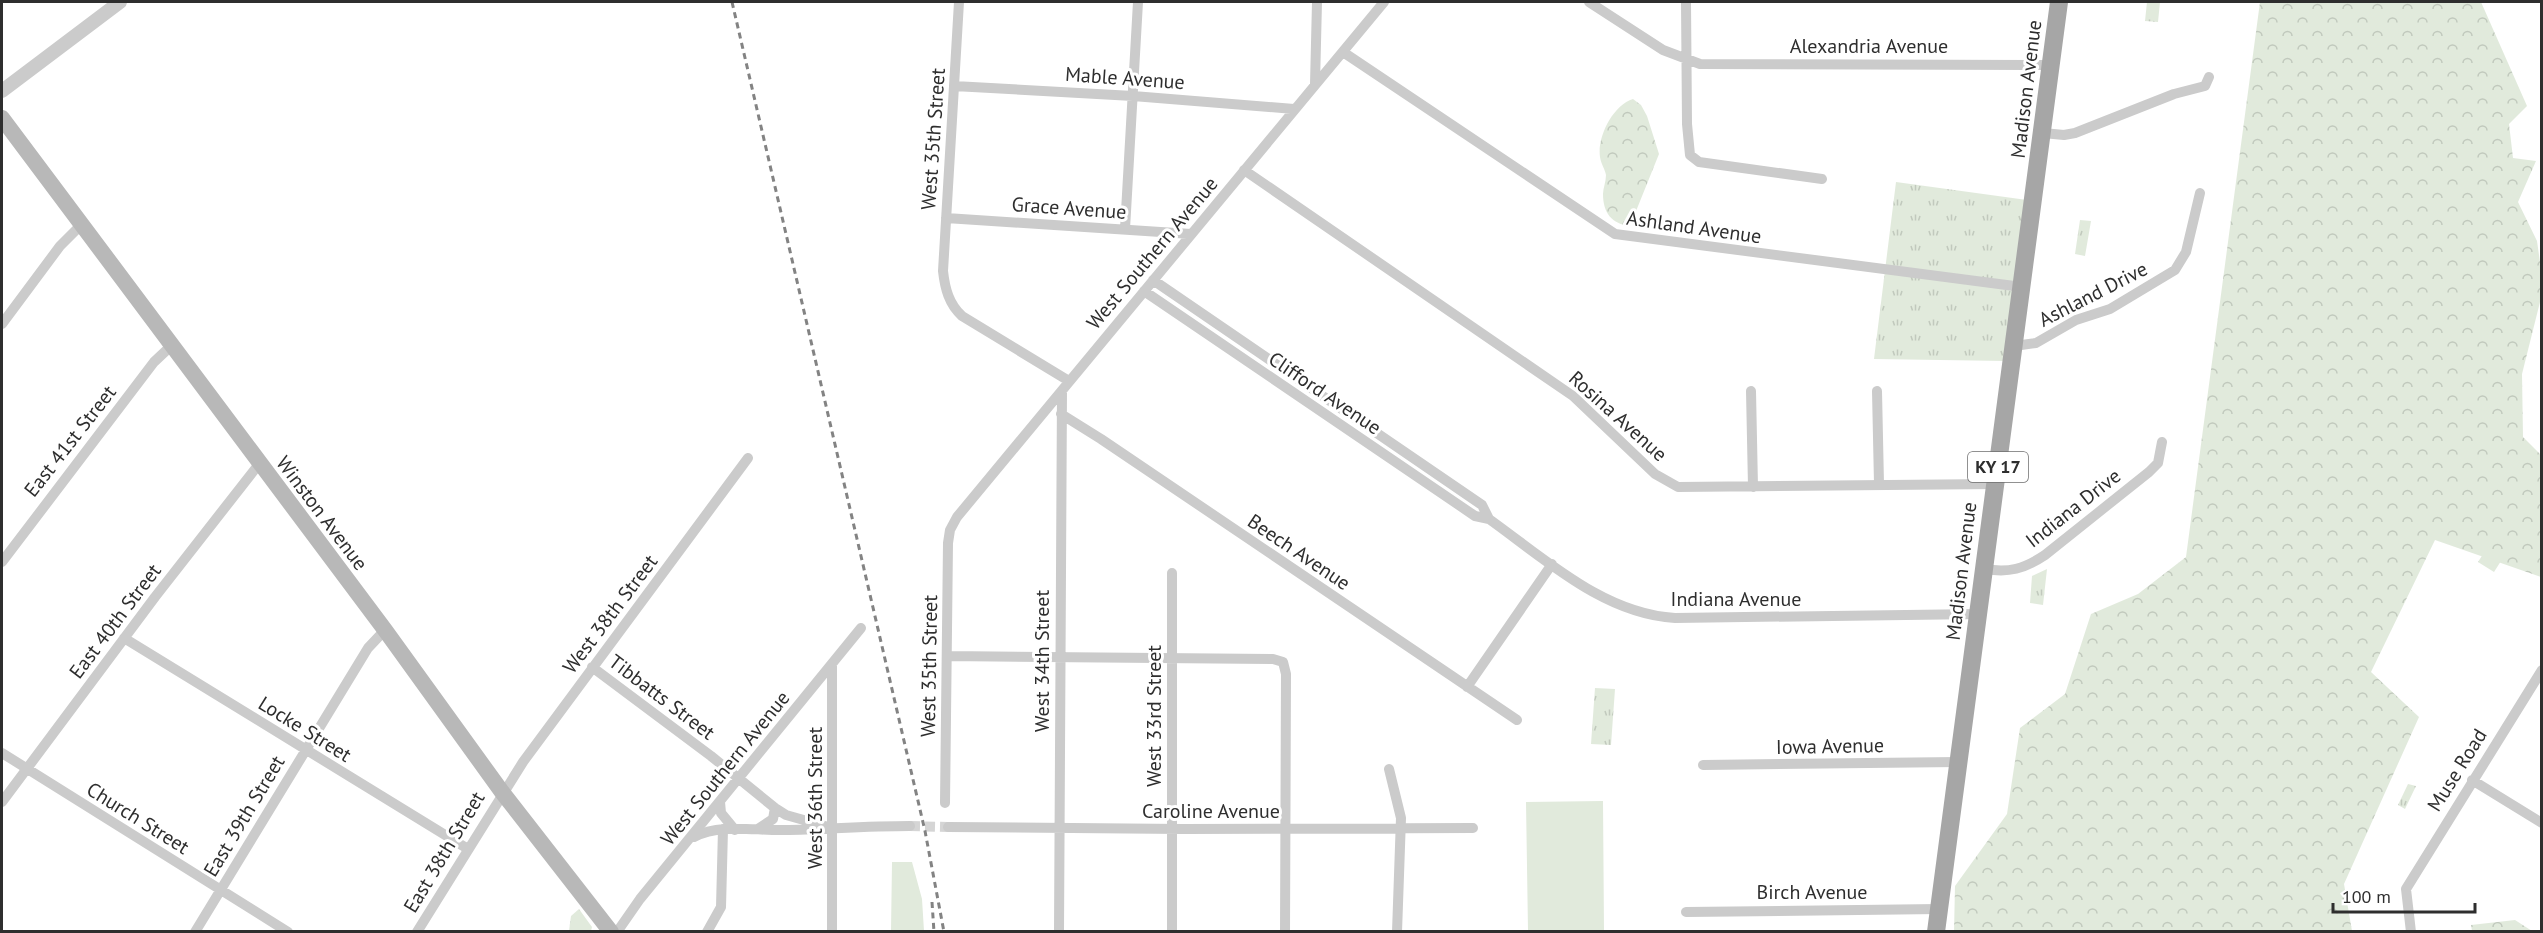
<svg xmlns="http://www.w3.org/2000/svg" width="2543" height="933" viewBox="0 0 2543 933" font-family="'PT Sans',sans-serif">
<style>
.grass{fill:#e1eadc}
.forest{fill:url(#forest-crowns)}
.park{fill:url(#park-tufts)}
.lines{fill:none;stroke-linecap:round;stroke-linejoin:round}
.minor-tunnel{stroke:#d5d5d5;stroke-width:10;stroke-dasharray:10 5;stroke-linecap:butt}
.minor{stroke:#cbcbcb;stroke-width:10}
.tertiary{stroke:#cbcbcb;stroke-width:14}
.secondary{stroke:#b8b8b8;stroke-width:16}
.primary{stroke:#a6a6a6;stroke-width:18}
.rail{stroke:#838383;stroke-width:3;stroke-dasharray:6 4.5;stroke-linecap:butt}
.labels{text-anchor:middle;stroke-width:6;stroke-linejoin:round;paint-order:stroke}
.shield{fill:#fff;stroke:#6d6d6d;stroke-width:1.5}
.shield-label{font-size:18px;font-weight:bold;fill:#2e2e2e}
.street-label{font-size:20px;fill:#2e2e2e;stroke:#fff}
</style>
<defs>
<pattern id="forest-crowns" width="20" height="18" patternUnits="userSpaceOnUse" patternTransform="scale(1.5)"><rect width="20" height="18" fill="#e1eadc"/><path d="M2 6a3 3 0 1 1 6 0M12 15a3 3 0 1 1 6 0" fill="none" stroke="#c1c9bd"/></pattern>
<pattern id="park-tufts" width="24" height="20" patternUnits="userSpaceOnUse" patternTransform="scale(1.5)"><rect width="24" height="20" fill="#e1eadc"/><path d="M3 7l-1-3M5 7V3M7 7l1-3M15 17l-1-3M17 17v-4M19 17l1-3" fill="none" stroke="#c1c9bd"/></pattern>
</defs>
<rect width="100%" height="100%" fill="#fff"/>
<path class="grass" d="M1603 801 1604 931H1528L1526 802Z
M892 862H912L922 899 924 931H891Z"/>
<path class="forest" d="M2260 2H2481L2527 106 2509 124 2513 158 2536 161 2518 202 2537 241 2542 276 2541 298 2522 374 2523 437 2541 455V577L2435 540 2371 672 2419 717 2344 884 2352 931 1954 932 1955 886 2007 814 2020 728 2065 694 2091 614 2138 594 2186 557Z
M1633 99 1641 105 1647 116 1659 154 1630 226C1612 224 1603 213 1603 194 1603 188 1606 182 1606 175 1605 169 1601 164 1600 157 1597 137 1613 105 1633 99Z
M2515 920 2532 931H2472L2471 925Z"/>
<path class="park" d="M2147 2H2160L2158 22 2145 21Z
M1896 182 2027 200 2006 361 1874 359Z
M2080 220 2091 221 2085 256 2075 254Z
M2485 551 2501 561 2494 572 2478 562Z
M2047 569 2043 605 2030 603 2032 576Z
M1595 688 1615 689 1611 745 1591 744Z
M2408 784 2416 786 2405 809 2398 805Z
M579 909 592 927 591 931H569L571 916Z"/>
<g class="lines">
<path class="minor-tunnel" d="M910 826 948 827"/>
<path class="minor" d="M959 2 943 271C945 289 949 304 962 316L1069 381
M1589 2 1663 50 1700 64 2052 65
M1686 2 1687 124 1690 155 1699 162 1822 179
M1343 52 1615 234 2022 287
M1315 84 1317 2
M954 86 1133 96 1294 109
M2043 133 2064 135 2075 133 2174 94 2205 86 2209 77
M1244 170 1573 396 1655 474 1678 487 1996 484
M946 218 1191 234
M1125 229 1138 2
M1153 280 1482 505 1489 519
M1144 291 1475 516 1489 519C1545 559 1604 614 1675 618L1979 614
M2 324 60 246 81 225
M2014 346 2036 343 2076 320 2110 309 2175 270 2186 252 2200 193
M1751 391 1753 487
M1877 391 1879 484
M1061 414 1101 439 1517 720
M2 562 154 362 171 346
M1985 569C2009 573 2024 569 2045 555L2149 472 2158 463 2162 442
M124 638 468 849
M947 656 1273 659 1283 662 1286 674 1285 932
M832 664V932
M592 667 711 756 775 808 786 815 832 828
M1467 687 1552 564
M2 753 288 932
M1703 765 1958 762
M1389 769 1401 818 1397 932
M2472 780 2542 823
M2 802 155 597 259 464
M720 802 721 813 735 830
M945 803 948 543 950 530 957 517 1384 2
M948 827 1183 829 1473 828
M758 829 773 819 775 808
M694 837C721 823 755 831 785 830 827 829 868 826 910 826
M1686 912 1939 909
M195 932 368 648 385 630
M417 932 523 762 748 458
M617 932 640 899 861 628
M707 932 721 907 723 829
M1059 932 1062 391
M1172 932V573
M2411 932 2406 889 2542 670"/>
<path class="tertiary" d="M2 91 120 2"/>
<path class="secondary" d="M2 118 385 630 502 792 611 932"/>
<path class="primary" d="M1936 932 2059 2"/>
<path class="rail" d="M732 2 925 831 944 932
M932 902 934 932"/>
</g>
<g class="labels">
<rect class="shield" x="1968" y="452" width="60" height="30" rx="4.5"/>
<g class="shield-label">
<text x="1998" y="473">KY 17</text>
</g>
<g class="street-label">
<text x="1869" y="53">Alexandria Avenue</text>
<text transform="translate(1125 78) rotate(4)" y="7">Mable Avenue</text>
<text transform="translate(2026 89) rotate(-83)" y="7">Madison Avenue</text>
<text transform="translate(933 139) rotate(-86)" y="7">West 35th Street</text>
<text transform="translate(1069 208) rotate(4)" y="7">Grace Avenue</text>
<text transform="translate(1694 227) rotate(8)" y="7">Ashland Avenue</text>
<text transform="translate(1152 253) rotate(-50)" y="7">West Southern Avenue</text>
<text transform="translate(2093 294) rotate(-27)" y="7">Ashland Drive</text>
<text transform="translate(1325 393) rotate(34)" y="7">Clifford Avenue</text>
<text transform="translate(1618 416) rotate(42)" y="7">Rosina Avenue</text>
<text transform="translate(70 441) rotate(-52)" y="7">East 41st Street</text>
<text transform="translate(2073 508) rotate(-38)" y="7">Indiana Drive</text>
<text transform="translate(322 513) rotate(53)" y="7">Winston Avenue</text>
<text transform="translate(1299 552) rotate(34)" y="7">Beech Avenue</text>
<text transform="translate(1961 571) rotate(-83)" y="7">Madison Avenue</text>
<text x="1736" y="606">Indiana Avenue</text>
<text transform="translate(610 614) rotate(-53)" y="7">West 38th Street</text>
<text transform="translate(115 621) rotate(-53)" y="7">East 40th Street</text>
<text transform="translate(1042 661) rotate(-90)" y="7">West 34th Street</text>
<text transform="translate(929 666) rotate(-89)" y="7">West 35th Street</text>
<text transform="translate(662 697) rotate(37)" y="7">Tibbatts Street</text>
<text transform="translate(1154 716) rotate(-90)" y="7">West 33rd Street</text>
<text transform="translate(305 729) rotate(32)" y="7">Locke Street</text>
<text transform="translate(1830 746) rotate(-1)" y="7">Iowa Avenue</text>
<text transform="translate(725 768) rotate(-51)" y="7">West Southern Avenue</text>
<text transform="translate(2457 770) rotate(-58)" y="7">Muse Road</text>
<text transform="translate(815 798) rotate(-90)" y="7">West 36th Street</text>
<text x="1211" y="818">Caroline Avenue</text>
<text transform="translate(244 816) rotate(-59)" y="7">East 39th Street</text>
<text transform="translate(138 818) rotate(32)" y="7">Church Street</text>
<text transform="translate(444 852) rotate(-59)" y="7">East 38th Street</text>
<text x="1812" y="899">Birch Avenue</text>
</g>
</g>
<rect width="2543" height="933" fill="none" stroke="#2e2e2e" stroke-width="6"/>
<path d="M2333 903v9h142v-9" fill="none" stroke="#2e2e2e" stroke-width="3"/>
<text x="2342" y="903" font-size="18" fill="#2e2e2e" stroke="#ffffff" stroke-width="4.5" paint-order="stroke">100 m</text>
</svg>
